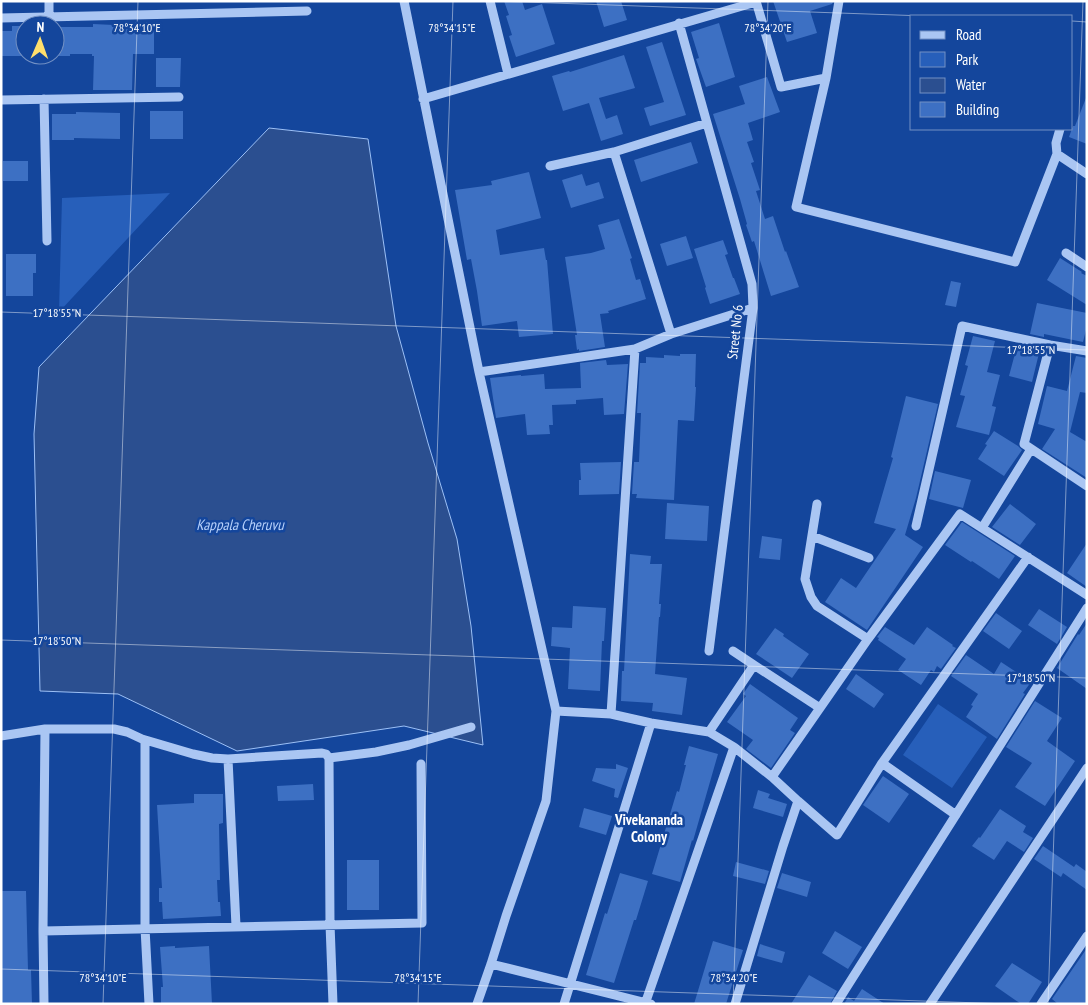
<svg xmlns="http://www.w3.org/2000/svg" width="1088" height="1005" viewBox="0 0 1088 1005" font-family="'PT Sans Narrow',sans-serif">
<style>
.green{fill:#275fba}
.water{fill:#2b4f90;stroke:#9cc0f6}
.building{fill:#3d70c3}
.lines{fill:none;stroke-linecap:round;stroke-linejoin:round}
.minor{stroke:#aac6f3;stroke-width:9}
.ticks{fill:none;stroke:#fff;stroke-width:1;stroke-opacity:0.45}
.labels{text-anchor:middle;stroke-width:5;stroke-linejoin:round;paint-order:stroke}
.street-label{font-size:14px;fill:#fff;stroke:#14469c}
.water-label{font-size:15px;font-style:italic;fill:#b6d0fa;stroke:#14469c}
.neighbourhood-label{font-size:15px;font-weight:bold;fill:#fff;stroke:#14469c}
.ticks-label{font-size:12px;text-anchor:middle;fill:#fff;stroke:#14469c;stroke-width:5;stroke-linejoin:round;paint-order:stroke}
</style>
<rect width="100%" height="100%" fill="#14469c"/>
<path class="green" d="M170 193 59 312 62 198Z
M938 704 987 737 952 788 903 755Z"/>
<path class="water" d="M269 128 368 139 396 326 428 443 457 539 471 626 483 745 404 726 237 751 118 694 40 691 34 434 39 367Z"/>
<path class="building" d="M504 1H522L525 10 542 4 555 44 516 57 509 36 512 35 506 16 509 15Z
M596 1H621L627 20 604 27Z
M773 1H832L833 2 832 4 810 11 817 33 787 42Z
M135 22H154V54H133L132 90H93L94 56H92V54H70V56H55V27H93V24L135 26Z
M719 23 735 77 706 87 696 59 699 58 691 32Z
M12 26H25V56H1V31H12Z
M662 42 686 115 650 126 644 108 664 102 646 47Z
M624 55 635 88 599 98 606 119 617 115 623 134 601 141 589 103 563 111 552 76 569 71 570 72Z
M156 58H181L180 87H156Z
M767 77 780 112 748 123 753 140 747 142 754 162 751 163 760 190 756 191 765 219 773 216 785 252 786 251 799 287 771 296 754 241 752 242 746 225 747 224 740 199 713 114 745 104 739 86Z
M1086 98 1087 99V144L1069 137 1073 126H1075Z
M150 111H183V139H150Z
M76 112 120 113V139L74 138V140H52V114H76Z
M691 142 698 163 641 182 634 160Z
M3 161H28V181H3Z
M529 172 541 218 496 230 500 255 544 248 546 260H547L553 334 519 337 517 321 482 326 477 291 471 259 467 260 455 190 492 185 491 181Z
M582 174 586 186 599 182 604 198 571 208 562 180Z
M619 219 632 258 630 259 636 280 640 279 646 299 608 311 609 313 600 314 605 347 579 351V349L577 350 575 335H577L565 257 591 253 605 249 598 225Z
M686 236 693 258 667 266 660 244Z
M723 240 728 254 725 255 733 278H734L740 294 710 304 705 288 706 287 694 249Z
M6 254H36V273H33V296H6Z
M1060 258 1082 272 1081 273 1087 276V305L1047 280Z
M951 281 961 283 956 307 945 305Z
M1037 303 1087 313V326L1083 342 1044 334V337L1030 334Z
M973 336 995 341 987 372 1000 375 992 406 996 407 989 435 956 427 965 396 960 395 968 366 965 365Z
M1017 346 1027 348V347L1040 349 1032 382 1009 376Z
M680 354H696L695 387H696L694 421 678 420 674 500 636 498 637 494H632L634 462H639L641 413H637L640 363H646V357L664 358V355L680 356Z
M1076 356 1087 358V393L1080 392 1070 432 1087 442V478L1042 449 1055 429 1038 424 1047 386 1067 391Z
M606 360 607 365 628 364 624 414 604 415 603 398 576 400V404L552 405 553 425H549L550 434 527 435 525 414 496 418 490 378 521 375V376L544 374 545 389 581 388 580 363Z
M906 396 938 404 916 498 905 535 923 547 867 630 825 602 841 578 856 588 896 529 874 523 893 458 891 457Z
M994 431 1018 446 1022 450 1004 476 978 459 987 445 985 444Z
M621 462 619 494 579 495V480H581L580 463Z
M935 471 971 480 963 508 929 499Z
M667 503 709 506 707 541 665 539Z
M1010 504 1036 524 1020 545 992 527Z
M962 522 1015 556 999 579 972 561 971 562 945 545Z
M762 536 782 539 780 560 759 558Z
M1087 543V587L1067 573Z
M630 554 651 556 650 564H662L659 604H661L660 617H659L655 674 687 678 682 715 652 711 653 703 621 701 622 671H624Z
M573 606 606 608 604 641H602L600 691 568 689 570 648 551 646 552 627 572 628Z
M1039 609 1067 627 1057 644 1028 625Z
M996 613 1022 631 1009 649 983 631Z
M1087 623V689L1057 668 1078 634 1079 635Z
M885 627 914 645 927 627 953 645 952 646 956 648 941 669 937 666 934 672 931 670 921 685 898 670 906 659 878 640 879 638 877 637Z
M775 628 784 634 783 636 809 654 792 678 756 654Z
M966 655 994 674 1001 662 1031 682 1023 693 1025 694 997 739 966 717 973 706 971 705 978 694 951 676Z
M856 674 884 694 874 708 846 689Z
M750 684 798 718 790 730 795 733 771 768 746 749 753 740 727 722 746 696 743 694Z
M1035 701 1062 718 1047 741 1075 761 1045 806 1015 787 1032 763 1006 747Z
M689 746 718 754 693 841 692 840 680 882 652 874 677 791 679 792 686 765H684Z
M616 764 628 768 618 798 614 797 615 789 592 781 596 768 616 769Z
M883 776 909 794 889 823 863 805Z
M313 784 314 800 278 801 277 786Z
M758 790 770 794 768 798 787 804 783 817 753 808Z
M194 794H223V823L219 824 220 880H217L218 902H220L221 916 163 919 162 902H159V888H162L157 805 194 803Z
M584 808 612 816 606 835 579 827Z
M1000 809 1026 826 1023 832 1033 838 1024 852 1007 841 994 860 972 846 979 837 980 838Z
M1043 846 1074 867 1076 864 1087 872V890L1063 873 1061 877 1034 859Z
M347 860H379V910H347Z
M736 862 769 871 765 884 733 876Z
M620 873 648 881 636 920H634L614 983 586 975 605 913 607 914Z
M782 873 811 882 807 897 777 888Z
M1 891H26L28 970H31L32 1004H1Z
M835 931 862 947 848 969 822 953Z
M713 941 743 950 726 1004H694Z
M760 944 785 952 782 963 757 956Z
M175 946V948L209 946 212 1004 161 1003V987H163L160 947Z
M1087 948V1004H1058L1052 999Z
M1012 963 1042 982 1028 1004H1021L995 986Z
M809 975 837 991 830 1004H791Z
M862 989 885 1004H844L848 997 854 1001Z"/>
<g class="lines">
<path class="minor" d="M49 1V17
M404 1 479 372 635 349 671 334 753 308
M490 1 508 74
M756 1 781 87 826 78
M839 1 826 78 796 207 1015 262 1057 154 1087 174
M1 18 307 11
M679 23 752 284 753 308 709 651
M44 99 47 241
M423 99 756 2
M1 100 179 97
M614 152 671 334
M1057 154 1056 143 1060 129
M550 166 614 152 707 123
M1066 253 1087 267
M1087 351 1050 345 1024 444 1087 486
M479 372 556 711 611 714 651 723 709 732 734 747 772 777
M817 504 805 579 811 597 817 606 868 639
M916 526 962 326 1050 345
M982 528 1031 449
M812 536 869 558
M733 651 754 665
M611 714 635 349
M45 729H114L127 732 142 739 193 754 212 758 228 759 322 753 326 754 329 758 376 752 409 745 471 727
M709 732 754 665 820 708
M1 736 45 729 43 931 44 1004
M145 740V928L149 1004
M329 758 330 924 333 1004
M228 759 236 926
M882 763 956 815
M798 801 837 835 882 763 1028 557
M43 931 422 923 421 764
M491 964 651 1004
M477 1004 491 964 506 916 546 801 556 711
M564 1004 651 723
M645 1004 734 747
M735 1004 783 846 798 801 772 777 868 639 960 514 1087 595
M836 1004 1087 608
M930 1004 1087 768
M1041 1004 1087 936"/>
</g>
<path class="ticks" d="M495 1 925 16M1072 21 1087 22M1 312 1087 350M1 640 1087 678M1 969 1009 1004M103 1004 138 1M418 1004 453 1M733 1004 768 1M1048 1004 1083 1"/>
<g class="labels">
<g class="street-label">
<text transform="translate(735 332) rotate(-84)" y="5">Street No 6</text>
</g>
<g class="water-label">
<text x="240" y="530">Kappala Cheruvu</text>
</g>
<g class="neighbourhood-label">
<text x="649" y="825">Vivekananda<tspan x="649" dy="17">Colony</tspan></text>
</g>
</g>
<g class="ticks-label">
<text x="137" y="32">78°34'10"E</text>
<text x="452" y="32">78°34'15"E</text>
<text x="768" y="32">78°34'20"E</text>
<text x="57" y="317">17°18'55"N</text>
<text x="1031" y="354">17°18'55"N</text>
<text x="57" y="645">17°18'50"N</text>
<text x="1031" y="682">17°18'50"N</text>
<text x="103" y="982">78°34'10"E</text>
<text x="418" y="982">78°34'15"E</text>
<text x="734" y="982">78°34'20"E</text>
</g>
<rect width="1088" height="1005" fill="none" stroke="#ffffff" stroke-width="5"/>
<rect x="910" y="15" width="162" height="115" fill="#14469c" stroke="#7290c4"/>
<rect x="920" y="31" width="25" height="8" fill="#aac6f3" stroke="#7290c4"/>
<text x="956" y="40" font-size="15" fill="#ffffff">Road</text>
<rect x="920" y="52" width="25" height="15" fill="#275fba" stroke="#7290c4"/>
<text x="956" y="65" font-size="15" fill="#ffffff">Park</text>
<rect x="920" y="78" width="25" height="15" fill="#2b4f90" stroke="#7290c4"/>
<text x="956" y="90" font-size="15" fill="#ffffff">Water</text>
<rect x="920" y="102" width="25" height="15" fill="#3d70c3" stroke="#7290c4"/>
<text x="956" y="115" font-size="15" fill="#ffffff">Building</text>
<g transform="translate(40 40) rotate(2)"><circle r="24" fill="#14469c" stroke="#7290c4"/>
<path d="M0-4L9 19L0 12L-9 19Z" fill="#ffdf6c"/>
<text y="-8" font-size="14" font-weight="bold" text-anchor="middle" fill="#ffffff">N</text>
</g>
</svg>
